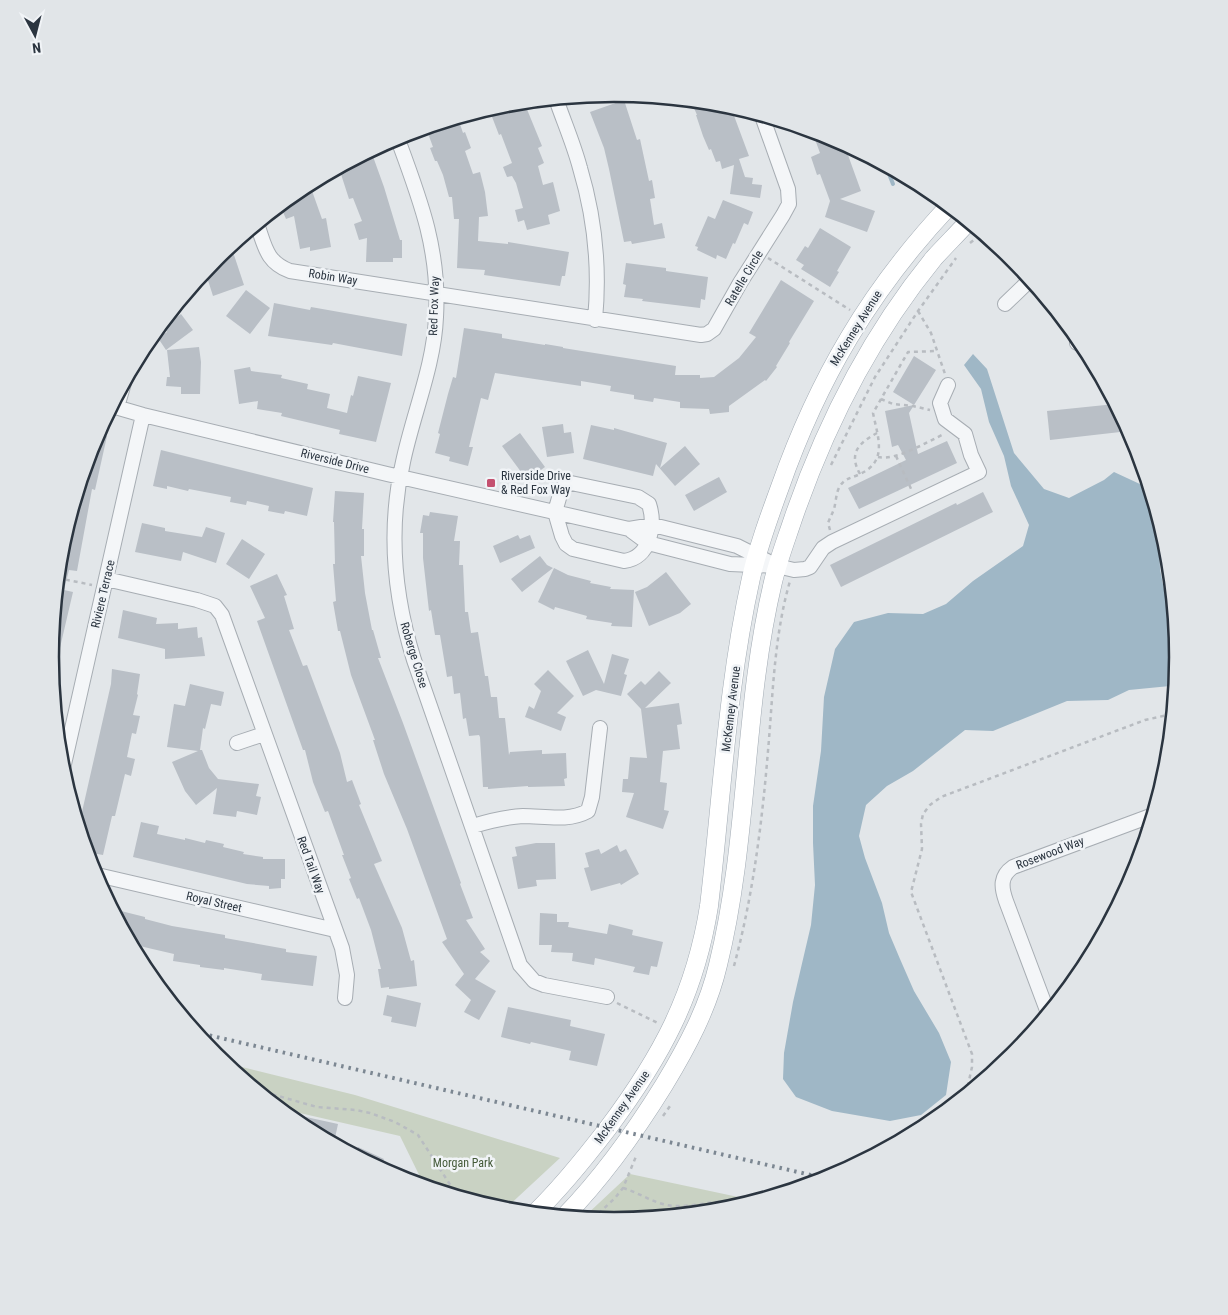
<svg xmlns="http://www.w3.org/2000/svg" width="1228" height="1315" viewBox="0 0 1228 1315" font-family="'Roboto Condensed',sans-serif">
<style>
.green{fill:#c9d2c3}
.water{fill:#9fb7c6}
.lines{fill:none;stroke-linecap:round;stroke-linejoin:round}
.stream{stroke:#9fb7c6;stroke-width:4}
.building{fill:#b9bfc6}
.minor-casing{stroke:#a7adb3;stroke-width:16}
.major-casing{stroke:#a2abb4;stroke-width:19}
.path{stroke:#b8bcc1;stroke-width:2.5;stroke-dasharray:4 4;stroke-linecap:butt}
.minor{stroke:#f4f6f8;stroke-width:14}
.major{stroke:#fff;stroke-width:18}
.rail{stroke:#7c8792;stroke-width:4;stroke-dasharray:2.5 5;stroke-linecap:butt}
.poi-dot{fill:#c4506f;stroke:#f1f4f7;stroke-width:2}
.labels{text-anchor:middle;stroke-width:5;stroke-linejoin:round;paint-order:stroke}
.street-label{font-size:12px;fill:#2b3540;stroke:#f1f4f7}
.poi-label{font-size:12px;fill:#2b3540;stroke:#f1f4f7;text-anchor:start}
.park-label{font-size:12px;fill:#445a39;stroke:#f1f4f7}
.rim{fill:none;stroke:#2b3540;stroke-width:2.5}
</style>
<rect width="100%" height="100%" fill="#e2e6e9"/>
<path class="green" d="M222 1062 355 1095 560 1158 503 1211 425 1187 400 1136 278 1108Z
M630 1174 757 1201 724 1211 614 1221 583 1218Z"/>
<path class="water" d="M973 354 987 369 1014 453 1044 489 1069 498 1104 480 1114 472 1142 485 1159 532 1160 569 1165 595 1174 614 1178 658 1176 682 1170 686 1129 690 1108 700 1067 701 993 731 965 730 913 771 887 786 866 805 859 836 865 858 882 903 889 933 900 959 914 991 939 1033 951 1062 946 1095 921 1115 890 1121 832 1111 796 1097 783 1079 784 1053 793 1002 811 925 815 885 813 843V806L821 751 824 697 835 649 854 622 888 613 923 614 946 604 973 581 1023 546 1029 525 1011 486 1004 456 989 422 981 389 964 365Z"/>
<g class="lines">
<path class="stream" d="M886 166 893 184"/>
</g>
<path class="building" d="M624 100 637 140 640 139 649 181 652 180 655 198 650 199 654 225 662 223 665 238 632 244 631 241 624 242 609 169 604 148 590 112Z
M691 101 724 104 733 107 735 112 733 113 749 156 739 159 745 177 753 178 752 184 762 185 760 198 730 194 734 165 722 169 720 161 716 162 711 149 709 150 703 136 696 115H697Z
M524 102 542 146 538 148 544 163 538 166 543 185 553 182 560 211 548 215 550 224 527 230 524 220 518 222 515 210 523 208 516 183 512 176 507 177 503 167 512 163 501 134 499 135 489 109 504 104Z
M458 118 463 133 465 132 471 148 465 151 473 174 480 172 485 192 488 216 479 217 478 241 508 244V242L569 252 565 276H562L560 286 484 275 485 270 457 268 459 219H454L452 197H449L443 175 437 161H435L430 148 433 147 426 128Z
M812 131 830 137 844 144 861 191 840 199 875 211 867 232 825 217 830 201 820 174 817 175 811 157 820 153Z
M371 151 384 187 400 240H402V258H393V262H366L367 238 359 240 354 224 362 221 353 198 349 199 339 168Z
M311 188 322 219 326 218 331 247 310 251V247L300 249 294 216 286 219 280 205 294 194Z
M723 200 753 212 748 225 744 223 735 244 733 243 726 259 717 255 716 259 697 250 698 247 695 246 708 216 715 219Z
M820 228 851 247 837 271 839 272 830 287 801 269 804 265 796 260 805 246 808 248Z
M231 246 244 285 213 296 205 271 215 258Z
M626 263 666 268V271L708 277 705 300 701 299 700 308 642 301 643 299 624 297 626 285 623 284Z
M781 280 814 301 789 342 790 343 776 366 777 367 766 381 765 380 729 406V412L710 414 709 409 680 408V402L654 398 653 402 634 399V395L610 391 611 386 581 381V386L495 373 488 400 481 398 469 447H473L468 466 449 461 450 457 435 453 440 434 438 433 448 394 453 377 456 378 464 328 502 334V338L545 345V344L563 347V348L676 366 675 375H700V378L714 377 739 358 756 337 749 333Z
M246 290 270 308 250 334 226 316Z
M274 303 310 310 311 307 407 324 402 356 333 343 332 345 268 336Z
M181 314 193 330 166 350 158 338 167 332 164 327Z
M199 347 201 362 200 394H181V387L166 386 167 377H170L167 350Z
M914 356 936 370 909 413 918 454 947 441 957 463 859 509 848 488 906 460 898 445 892 447 885 411 914 405 893 392Z
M250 367 251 371 282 375 281 378 308 384 307 389 330 394 327 408 347 413 351 395 353 396 358 376 391 383 376 442 339 434 340 430 281 416 282 413 257 409 258 401 239 404 234 370Z
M1115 404 1129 431 1050 440 1047 411Z
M563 424 564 433 571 432 574 453 547 457 542 427Z
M591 425 614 430V428L667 443 660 468 685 446 700 464 675 486 656 464 653 476 583 459Z
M520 433 545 467 527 480 502 446Z
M97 434 107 436 95 490 92 489 77 571 69 570 64 590 73 592 55 669H51L50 657 61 547 93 441Z
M161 450 313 488 307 516 285 511 284 514 268 511 269 506 247 501 246 505 230 502 231 497 189 489 188 491 167 486V489L153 486Z
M719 477 727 492 694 511 685 495Z
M335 491 364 493 362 529H364V556H361L365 593 372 630H373L381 658H378L403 723 461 883 460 884 473 918 466 920 485 949 480 952 490 961 475 979 496 991 479 1020 464 1012 471 1000 455 985 464 974 442 942 447 939 407 829 384 774 373 740H375L351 675 340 631H338L333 602 336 601 333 564H335L334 522H333Z
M983 492 993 512 841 587 830 565 956 503 957 505Z
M430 512 458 516 454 541H460L459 565H463L465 612H468L471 633 478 632 485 676H488L491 697H497L499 718H505L509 755 510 752 542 750V754L566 753 567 778 564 779 565 786 528 787V786L488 789V787H483L480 737 479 735 469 736 466 718 463 719 460 693 454 694 452 676 447 677 440 635H435L431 610 429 611 423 558V533H420L423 515 429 516Z
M142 523 165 528V531L202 537 206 527 225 533 216 563 183 552 181 561 135 552Z
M518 535 520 539 530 535 535 548 500 563 493 546Z
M242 539 265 554 249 579 226 564Z
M540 556 547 565 553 568 522 592 511 579Z
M554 568 568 575 591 581 590 583 611 587 610 589 634 590 632 627 611 626 612 623 586 619 587 616 555 607 554 610 538 602Z
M666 572 691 604 680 613 649 626 635 592 647 587Z
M277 574 287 595 284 596 294 629 289 630 303 666 307 665 340 753 347 782 352 780 361 804 359 805 382 861 374 864 402 928 411 961 414 960 417 986 389 989V987L381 988 378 969H381L371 930 359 898 357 899 349 879 351 878 342 855H344L328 811 325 812 313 782 305 750H303L257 621 265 618 250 586Z
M123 610 157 618 156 624 178 623V629L197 627 198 638 202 637 205 656 165 659V649L118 638Z
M588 650 604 684 612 654 629 659 624 674 627 675 621 696 596 690 583 696 566 661Z
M112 669 140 674 137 694 138 695 133 715 140 716 136 734 132 733 127 757 135 759 131 776 125 774 115 816H112L103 855 86 852 79 825 111 684Z
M548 670 574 696 557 713 566 717 561 731 525 717 529 706 534 709 541 691 534 684Z
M659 671 671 683 645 708 679 703 682 724 677 725 680 749 663 751 660 782 667 783 664 810 669 811 663 829 626 817 634 793 622 792 623 779H628L630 757 647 758 641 709 627 694 641 681 645 685Z
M190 684 224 692 221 706 211 704 205 729 203 728 200 750H202L209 768 218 779 259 784 256 796 261 797 257 815 237 811 236 817 213 814 217 788 196 805 185 791 172 762 198 751 167 747 174 704 185 706Z
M141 822 159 826 157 834 185 840V838L205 843 206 840 224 844 223 847 244 852 243 854 263 857V859H285V879H281V888L269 889V886L247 884 133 857Z
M536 843H555L556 879 536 880 537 886 518 889 512 857 517 856 515 847Z
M617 845 620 852 626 849 639 874 621 885 620 883 591 891 584 868 589 867 585 853 599 849 601 854Z
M121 911 145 917V919L172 926 225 935V938L286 949V952L317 956 313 986 261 980 262 974 224 968V970L200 967V965L173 961 174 954 131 944 118 921Z
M540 913 557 914V922H569L568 927 607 934 609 924 633 930 632 935 663 942 657 967 651 966 649 975 633 972 635 967 595 958 594 965 572 961 573 953 551 952 552 945H539Z
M387 995 421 1003 416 1027 391 1022 392 1017 383 1015Z
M508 1007 571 1020 570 1026 605 1034 597 1066 569 1060 571 1051 531 1042 530 1044 501 1037Z
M306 1117 338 1124 335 1138 313 1133 303 1128Z
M358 1147 384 1159 380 1169 354 1155Z"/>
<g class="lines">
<g class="minor-casing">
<path id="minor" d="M556 99C564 122 574 145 580 168 595 218 600 268 595 320
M397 137C420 199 440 250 436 317 434 366 413 414 403 462 388 528 394 596 414 660L520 965 534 981 544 985 607 997
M257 224C265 246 266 262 290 271L701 335 707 334 714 329 740 283 783 215 789 204 788 189 762 116
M1005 304 1030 280
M1077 343 1081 341
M112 406 143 415 387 474 629 529 653 525 737 546 777 566
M117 407 124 383
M571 483 638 497 649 504C656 526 650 558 624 561L573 549 566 544 562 536 555 512 561 491 564 486Z
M629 529 648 543 730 564 777 566 794 570 805 569 810 567 823 548 832 542 979 472 971 455 965 434 945 419 940 403 948 385
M106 579 197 600 215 606 222 615 342 948 347 975 345 998
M237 743 264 734
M62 773 143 415
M473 826C489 821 505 817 523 816 544 816 568 822 588 811L592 797 600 728
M93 874 335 930
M1048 1013 1006 901C1001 887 1000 876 1013 867L1153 815"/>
</g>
<g class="major-casing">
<path id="major" d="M534 1214C562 1187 585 1158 608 1128 661 1057 695 995 709 906 722 797 727 686 751 578 758 547 769 517 780 487 818 379 870 290 949 206
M564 1217C603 1177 635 1132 664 1085 687 1047 708 1008 718 965 749 840 743 708 773 582 778 561 786 540 793 519 825 426 871 335 934 258 945 246 957 234 968 222"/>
</g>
<path class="path" d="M929 190 932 199
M970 243 982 234
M768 258 850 310
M918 311 931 333 945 374
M881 399 893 404 913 406 930 410
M896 456 912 491
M878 457C896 461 927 442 944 434
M831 465 875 377 918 311 956 258
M860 474C848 453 859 443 877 433
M830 530 828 523C830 518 832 514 834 509 836 502 836 492 840 486 845 478 852 478 860 474 888 461 878 438 873 413L908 352 937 351
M58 578 92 585
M734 966C753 896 762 823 768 751 773 694 774 636 790 581
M617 1003 658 1023
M257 1090 317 1107 356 1110 370 1113 395 1122 418 1135 458 1197
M966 1094 972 1067V1054L911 892 922 849 921 824 923 814 930 805 941 797 1145 720 1172 714
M663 1116 670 1106
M623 1188C640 1193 656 1205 674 1206 699 1207 723 1197 748 1203
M593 1219 615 1198 623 1188 637 1154"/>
<use href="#minor" class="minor"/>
<use href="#major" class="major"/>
<path class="rail" d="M195 1032 828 1179"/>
</g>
<rect class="poi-dot" x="486" y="478" width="10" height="10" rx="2.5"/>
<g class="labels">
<g class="street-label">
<text transform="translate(333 277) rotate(9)" y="4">Robin Way</text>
<text transform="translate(744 278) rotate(-59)" y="4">Ratelle Circle</text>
<text transform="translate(434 306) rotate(-88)" y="4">Red Fox Way</text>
<text transform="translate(856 328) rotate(-58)" y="4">McKenney Avenue</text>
<text transform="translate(335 461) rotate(14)" y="4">Riverside Drive</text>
<text transform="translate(103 594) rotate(-77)" y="4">Riviere Terrace</text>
<text transform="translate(414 655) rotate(73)" y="4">Roberge Close</text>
<text transform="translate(731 709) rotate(-83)" y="4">McKenney Avenue</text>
<text transform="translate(1050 853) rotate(-21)" y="4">Rosewood Way</text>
<text transform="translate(311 865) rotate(70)" y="4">Red Tail Way</text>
<text transform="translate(214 902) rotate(13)" y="4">Royal Street</text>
<text transform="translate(622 1107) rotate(-55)" y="4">McKenney Avenue</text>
</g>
<g class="poi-label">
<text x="501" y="480">Riverside Drive<tspan x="501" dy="14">&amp; Red Fox Way</tspan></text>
</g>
<g class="park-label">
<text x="463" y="1167">Morgan Park</text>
</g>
</g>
<path d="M0 0H1228V1315H0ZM59 657a555 555 0 1 1 1110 0a555 555 0 1 1-1110 0Z" fill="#e1e5e8" fill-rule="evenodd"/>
<path class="rim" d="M59 657a555 555 0 1 1 1110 0a555 555 0 1 1-1110 0Z"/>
<g transform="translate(35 35) rotate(173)" stroke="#f1f4f7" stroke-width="4" paint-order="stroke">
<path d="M0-4L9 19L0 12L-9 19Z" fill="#2b3540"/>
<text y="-8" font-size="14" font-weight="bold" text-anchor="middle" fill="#2b3540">N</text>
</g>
</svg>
